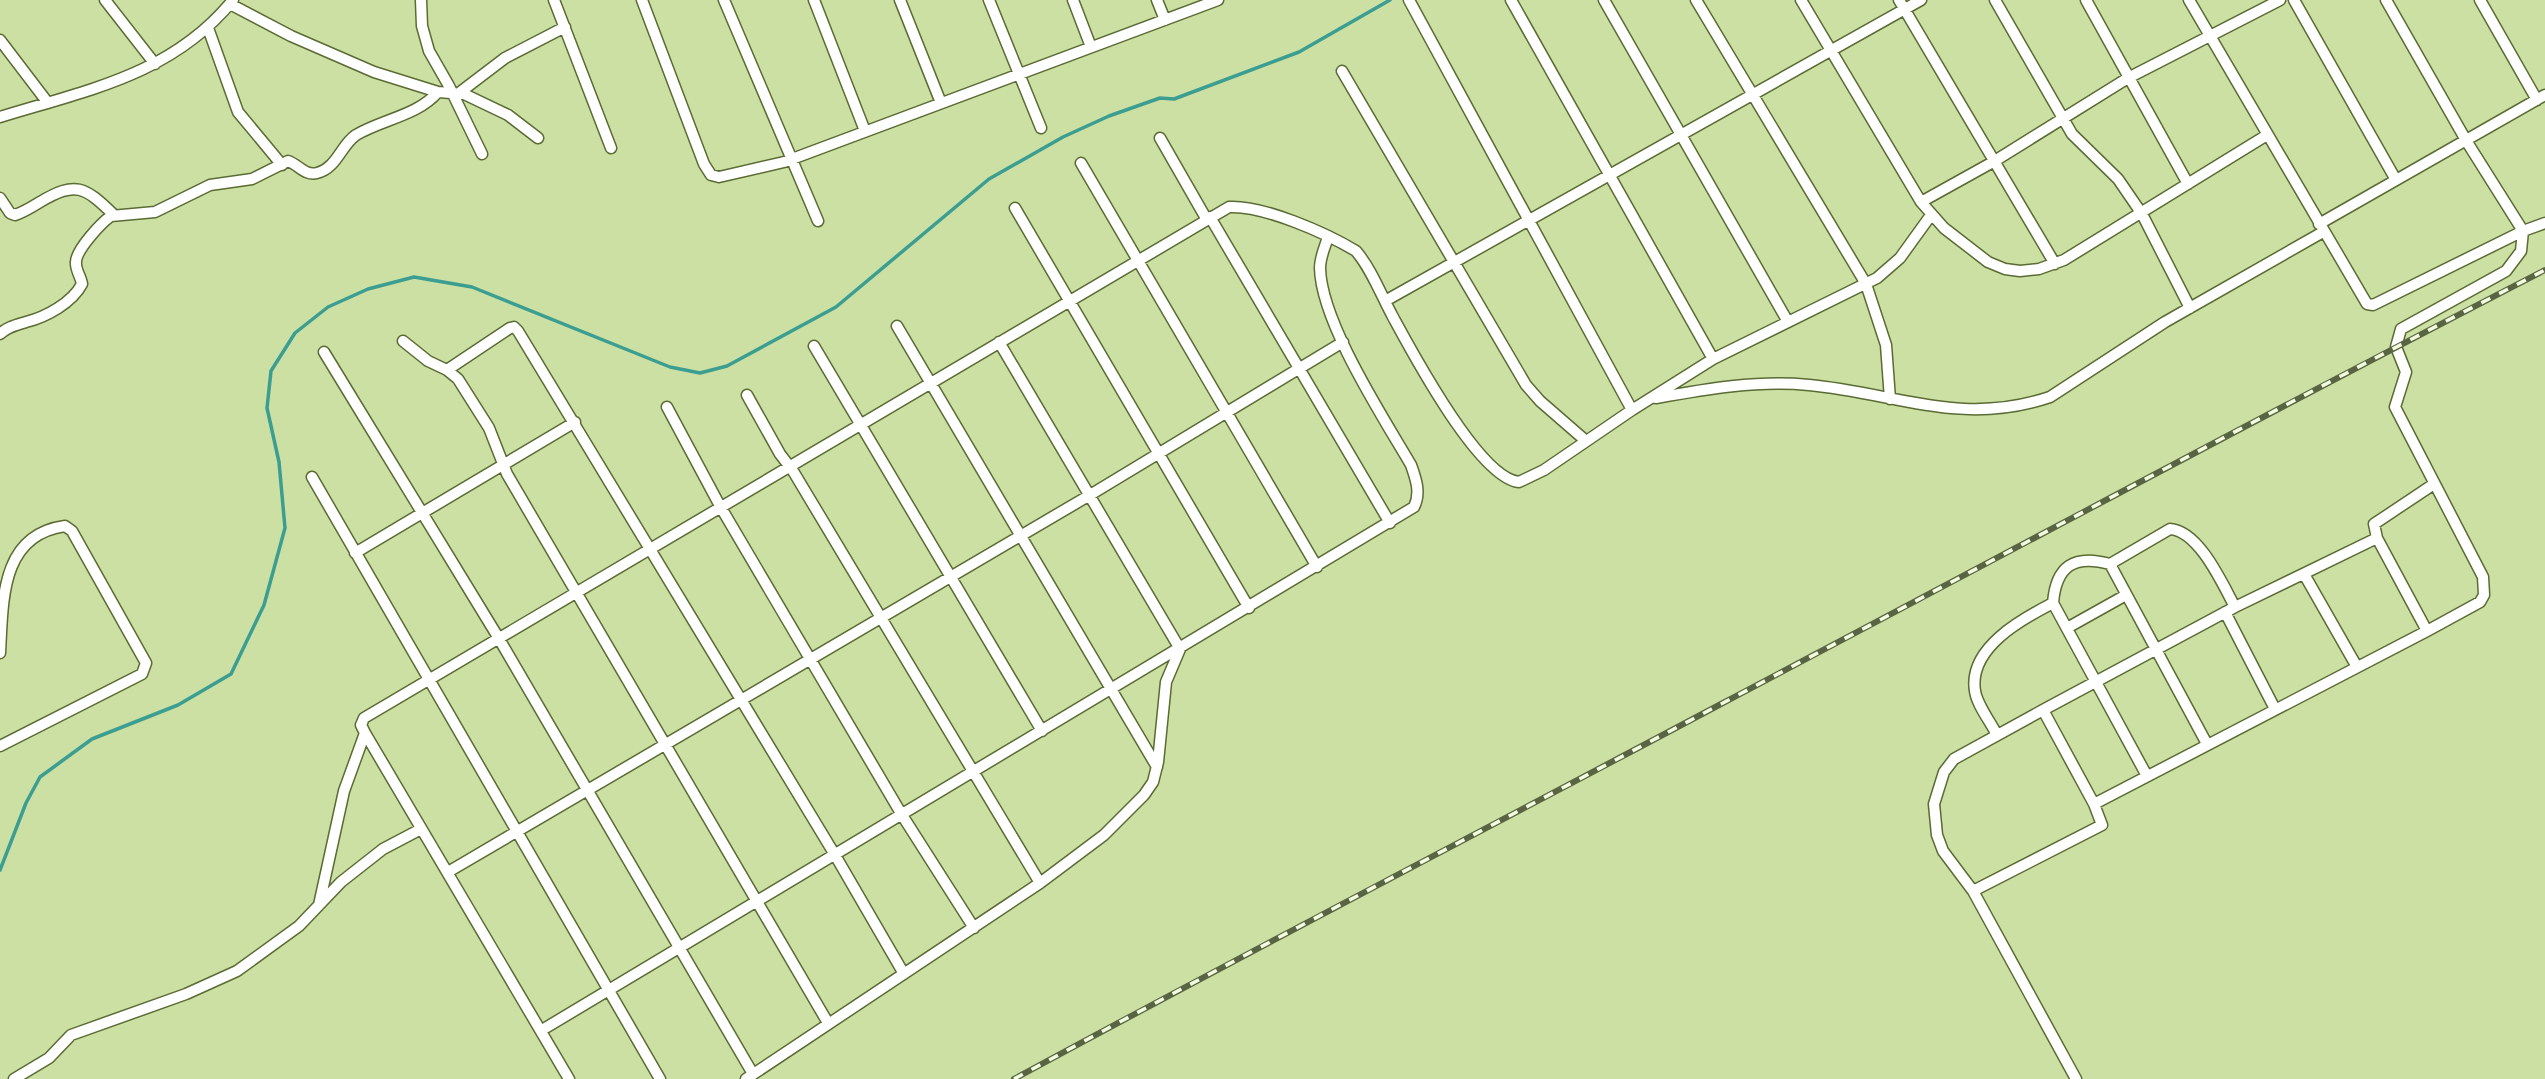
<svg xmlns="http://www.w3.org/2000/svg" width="2545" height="1079" viewBox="0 0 2545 1079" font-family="'Exo 2',sans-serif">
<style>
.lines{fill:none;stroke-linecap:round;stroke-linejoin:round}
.stream{stroke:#3c9e90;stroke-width:3.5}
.minor-casing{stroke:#5a6b33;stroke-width:13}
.minor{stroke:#fff;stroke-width:10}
.rail-casing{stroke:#596443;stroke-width:6}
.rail{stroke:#f2fddf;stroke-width:3.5;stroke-dasharray:10;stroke-linecap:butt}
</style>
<rect width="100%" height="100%" fill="#cce0a4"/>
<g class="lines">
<path class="stream" d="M0 870 26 803 40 777 92 739 178 705 231 674 264 605 285 528 279 462 267 408 271 371 295 333 328 307 368 289 414 277 472 287 670 367 700 373 727 366 836 307 989 179 1063 137 1109 116 1160 98 1174 99 1299 52 1390 0"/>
<g class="minor-casing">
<path id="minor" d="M105 0 155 64
M421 0 422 26 429 51 449 86 482 154
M554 0 611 148
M642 0 704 164 711 175 719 177 784 162 1218 0
M724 0 818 221
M814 0 865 131
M900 0 941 103
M989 0 1041 128
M1073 0 1091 47
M1157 0 1165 20
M1409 0 1632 410
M1511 0 1713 359
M1604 0 1788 322
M1696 0 1866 284 1886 345 1890 399
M1801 0 1921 202 1944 228 1988 262 2005 269 2020 271 2039 269 2064 260 2267 135
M1899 0 2055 264
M1995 0 2072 134 2118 179 2142 214 2190 308
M2086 0 2188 184
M2189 0 2367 304 2373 305 2523 231 2545 223
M2294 0 2396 180
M2480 0 2537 100
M230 4 291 36 374 72 438 92 464 94 508 115 538 138
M208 28 238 112 282 165
M0 40 48 103
M1342 71 1526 385 1540 401 1586 441
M459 93 505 58 565 27
M0 117C87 90 172 75 233 0
M1160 138 1207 220
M1081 163 1317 567
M0 198 10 213 15 215C24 212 32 207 40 202 76 181 84 186 114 215
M1921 202 1993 162 2128 78 2280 0
M1015 208 1249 608
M1210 217 1390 523
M2319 224 2545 95
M1385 301 1921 0
M897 326 1157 767
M0 334C7 327 16 325 26 322 46 317 72 303 82 284 81 277 75 269 76 262 76 250 101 223 111 216L155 212 210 185 252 179 288 161C299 165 305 176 317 173 337 168 341 145 356 135 383 119 417 116 438 92
M403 341 428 361 447 370 458 379 489 428 507 474 828 1023
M814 346 1042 731
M324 352 498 637 753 1074
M447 370 510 328 514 327 518 331 835 855 904 974
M747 395 780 454 793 471 1040 883
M1656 398C1706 389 1757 380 1809 385 1896 393 1961 427 2050 397L2165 322 2323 232
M667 407 720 506 902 815 974 928
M312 477 660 1079
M355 553 575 422
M2110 564 2207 744
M2304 574 2357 667
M2225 612 2275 709
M2067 628 2126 595
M2427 631 2377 538 2374 524 2434 484
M0 653C3 601 0 535 65 526L72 531 146 663 142 674 0 746
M1997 735C1990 721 1977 705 1975 691 1968 648 2022 619 2053 603
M2147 776 2053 603C2056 566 2074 554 2110 564L2170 529C2199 531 2222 583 2235 607
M2094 804 2427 631 2480 602 2484 595 2483 577 2395 407 2406 372 2396 347 2401 329 2506 271 2521 251 2523 231 2467 142 2386 0
M448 872 1090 495 1343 342
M1973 891 2102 825 2094 804 2043 710
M319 905 344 791 365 733
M542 1030 1414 507C1421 493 1416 479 1411 465 1383 417 1321 322 1320 268 1320 257 1325 247 1328 237
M14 1079 49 1058 71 1035 186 994 237 971 299 926 341 882 383 849 421 829
M569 1079 365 733 361 725 364 718 1229 207C1263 205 1326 233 1356 251 1372 270 1381 295 1393 317 1412 352 1479 478 1519 482L1544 470 1632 410 1713 359 1877 278 1900 258 1931 215
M746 1079 1040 883 1104 835 1144 795 1153 782 1158 762 1166 682 1180 649 999 342
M2076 1079 1973 891 1943 851 1937 835 1934 804 1944 772 1954 759 2043 710 2235 607 2377 538"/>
</g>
<use href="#minor" class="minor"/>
<g class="rail-casing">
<path id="rail" d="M1014 1079C1248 952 1486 829 1721 704 1996 559 2269 412 2545 270"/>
</g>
<use href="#rail" class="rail"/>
</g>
</svg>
